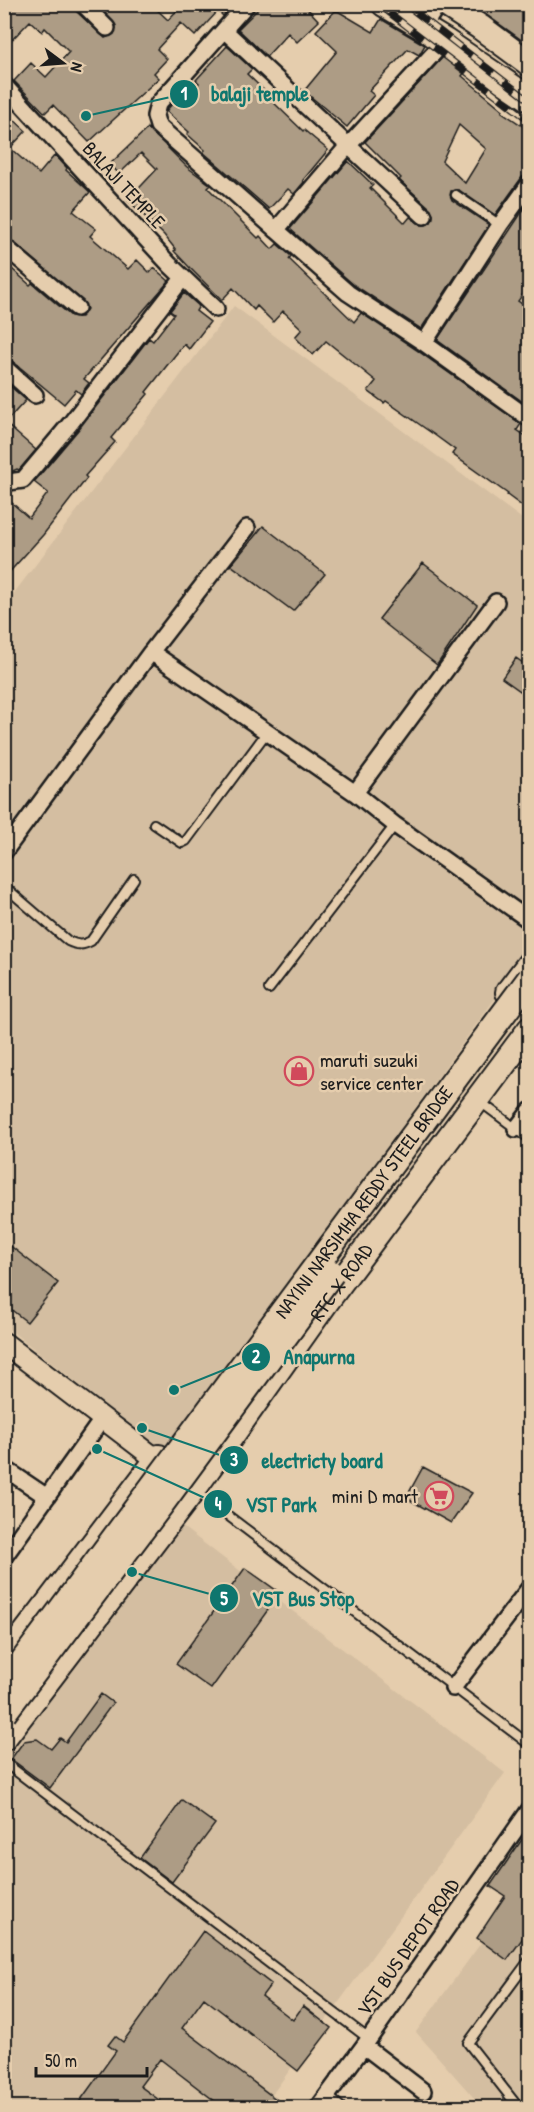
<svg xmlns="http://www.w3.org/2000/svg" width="534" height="2112" viewBox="0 0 534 2112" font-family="'Patrick Hand',sans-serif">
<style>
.built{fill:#d4bea1}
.building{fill:#ad9c85;stroke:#1c1c1c;stroke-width:1.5;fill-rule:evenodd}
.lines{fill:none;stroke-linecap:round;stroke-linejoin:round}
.minor-tunnel{stroke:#bdaa90;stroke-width:15;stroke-dasharray:15 8;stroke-linecap:butt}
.service-casing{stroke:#1c1c1c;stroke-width:12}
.minor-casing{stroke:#1c1c1c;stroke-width:20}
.tertiary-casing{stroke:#1c1c1c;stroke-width:24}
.primary-casing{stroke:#1c1c1c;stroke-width:28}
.service{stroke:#e5cdad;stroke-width:8}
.minor{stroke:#e5cdad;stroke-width:15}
.tertiary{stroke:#e5cdad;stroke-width:20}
.primary{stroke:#e5cdad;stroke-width:24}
.rail-casing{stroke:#1c1c1c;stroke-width:7}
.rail{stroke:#e5cdad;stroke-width:4.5;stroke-dasharray:14;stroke-linecap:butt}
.primary-bridge-casing{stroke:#1c1c1c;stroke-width:28;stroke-linecap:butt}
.primary-bridge{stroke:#e5cdad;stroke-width:24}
.labels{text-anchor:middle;stroke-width:5;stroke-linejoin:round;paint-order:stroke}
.street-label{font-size:20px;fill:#1c1c1c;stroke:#e5cdad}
.poi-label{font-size:20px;fill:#1c1c1c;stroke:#e5cdad;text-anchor:start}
.leader{fill:none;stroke:#0f766e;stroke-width:2}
.callout-dot{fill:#0f766e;stroke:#e5cdad;stroke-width:2}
.mark-label{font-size:18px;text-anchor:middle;font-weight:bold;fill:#fff}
.callout-label{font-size:21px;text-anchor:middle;font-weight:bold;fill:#0f766e;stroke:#e5cdad;stroke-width:5;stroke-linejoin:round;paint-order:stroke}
</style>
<rect width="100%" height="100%" fill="#e5cdad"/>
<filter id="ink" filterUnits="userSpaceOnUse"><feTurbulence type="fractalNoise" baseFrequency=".0167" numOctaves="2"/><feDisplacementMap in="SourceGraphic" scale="12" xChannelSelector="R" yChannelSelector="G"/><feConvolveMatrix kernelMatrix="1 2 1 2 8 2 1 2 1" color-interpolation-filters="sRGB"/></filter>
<g filter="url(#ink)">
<path class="built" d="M234 306 529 524V952L255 1328 162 1450 5 1326 4 606Z
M176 1522 505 1773 263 2107H5L4 1748Z
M529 1877V2107H482L416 2032Z"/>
<path class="building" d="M4 4H74L76 11 105 38 114 34 116 26 97 4H151L168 20 183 4H234L223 16 218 11 195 36 181 23 157 49 167 59 154 73 159 78 89 142 53 105 45 113 14 81 31 63 46 77 69 52 45 28 42 32 30 21 4 48Z
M263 4H303L319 21 297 42 288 33 267 56 265 55 238 29Z
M472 4H530V46L488 16Z
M336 10 373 32 381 19 425 45 419 55 408 49 369 91 374 95 347 127 304 91 337 51 316 31Z
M227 46 252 69 247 74 274 100 272 101 303 131 304 130 328 150 303 180 304 182 294 194 288 189 269 209 203 152 205 150 187 134 189 132 166 111 179 96 183 100 199 83 196 80Z
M443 57 465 72 462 76 503 110 502 112 530 131V173L522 177 495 215 459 190 451 191 450 195 452 200 489 225 421 329 354 285 290 229 348 161 373 185 370 188 405 223 410 217 421 225H426L431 222 433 214 431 209 399 180 401 178 365 142ZM459 125 486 149 465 183 442 161Z
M4 100 13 110 9 115 26 131 10 148 39 174 55 155 67 168 66 170 90 192 73 211 96 229 90 236 128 269 137 260 150 273 154 268 169 281 84 379 89 383 81 394 76 390 64 404 11 360 4 357V262L30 285 32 283 71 316 81 317 87 309 83 301 4 234Z
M148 128 187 167 211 185 208 188 258 238 260 236 272 249 277 244 291 256 289 259 354 322 361 313 418 351 521 424 517 430 530 439V512L507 495 508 494 452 454 455 450 436 436 386 401 384 403 368 391 376 381 326 341 313 355 295 337 302 329 283 311 273 322 257 306 254 310 233 288 222 300 190 268 174 251 176 250 164 235 128 200 157 169 141 153 119 174 110 164Z
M530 200V284L518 301 530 310V407L437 340Z
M184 293 199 306 196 311 210 322 189 349 184 344 146 392 148 394 111 438 115 442 85 476 87 478 43 535 4 578V496L29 518 48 493 34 482 78 430 149 338 153 341 174 314 170 311Z
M4 381 26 400 5 423 36 450 19 470 17 469 10 472 4 471Z
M263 526 325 574 293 611 231 565Z
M423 563 477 605 437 665 379 619Z
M516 658 530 668V698L502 678Z
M4 1241 58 1283 27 1322 4 1304Z
M423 1467 472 1493 451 1523 406 1498Z
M245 1568 280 1593 211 1689 176 1664Z
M101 1694 113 1703 50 1788 11 1759 24 1741 37 1739 51 1749 60 1738 66 1742Z
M182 1800 215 1824 172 1882 140 1858Z
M530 1828V1928L507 1960 477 1938 505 1896 490 1886Z
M203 1931 271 1984 262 1996 293 2020 303 2006 331 2028 298 2071 204 1998 182 2028 277 2100 271 2108H224L160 2059 140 2086 170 2108H75L116 2051 108 2045 115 2036 123 2042Z"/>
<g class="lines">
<path class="minor-tunnel" d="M519 56 530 41"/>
<g class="service-casing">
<path id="service" d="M456 195 500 225
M154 824 182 843 186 841 267 732
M4 886 68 941C77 945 82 946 91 941L134 879
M269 989 395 825
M479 1101 530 1139
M197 1492 530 1745
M4 1762 369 2039
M327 2095 342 2108
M519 2108 468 2043 530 1959"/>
</g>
<g class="minor-casing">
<path id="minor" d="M83 4 107 28
M247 4 158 104 155 116 158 126 348 293 424 343 530 419
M423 28 438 4
M224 30 424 216
M4 85 170 265 216 309
M276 230 347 147 445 41
M4 246 77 308
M424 343 500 225 530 183
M4 367 35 395
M4 480 9 482 23 480 70 424 183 278
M151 652 355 793 395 825 530 921
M355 793 496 602
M4 852 151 652 247 528
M516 1129 530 1111
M4 1468 47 1497
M4 1557 103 1418
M453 1688 530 1587
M364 2046 423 2091
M318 2108 369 2039 530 1809"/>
</g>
<g class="tertiary-casing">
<path id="tertiary" d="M4 1343 169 1469"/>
</g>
<g class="primary-casing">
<g id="primary">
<path d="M384 4 445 41 530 99"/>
<path d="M445 4 480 27 530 64"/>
<path d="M508 992 530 963"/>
<path d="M4 1661 159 1457"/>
<path id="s1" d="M4 1738 194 1489 327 1301 530 1029"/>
</g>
</g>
<use href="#service" class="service"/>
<use href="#minor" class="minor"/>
<use href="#tertiary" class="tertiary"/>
<use href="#primary" class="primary"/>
<g class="rail-casing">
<path id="rail" d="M378 4 530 121
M405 4 530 101"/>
</g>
<use href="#rail" class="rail"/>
<g class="primary-bridge-casing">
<g id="primary-bridge">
<path id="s2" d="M4 1686 530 978"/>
<path d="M4 1713 161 1505 332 1273"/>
</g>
</g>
<use href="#primary-bridge" class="primary-bridge"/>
</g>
</g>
<defs>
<g id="shop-ring" transform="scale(1.5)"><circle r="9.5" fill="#e5cdad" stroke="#d1495b" stroke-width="1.5"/><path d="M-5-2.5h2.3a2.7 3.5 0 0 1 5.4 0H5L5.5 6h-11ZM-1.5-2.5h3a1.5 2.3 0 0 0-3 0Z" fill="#d1495b"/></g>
<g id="supermarket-ring" transform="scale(1.5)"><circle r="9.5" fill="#e5cdad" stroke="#d1495b" stroke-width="1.5"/><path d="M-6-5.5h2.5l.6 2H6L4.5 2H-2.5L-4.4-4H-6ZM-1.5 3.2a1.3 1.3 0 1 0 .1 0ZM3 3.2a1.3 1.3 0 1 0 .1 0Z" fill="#d1495b"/></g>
</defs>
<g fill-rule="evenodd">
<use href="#shop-ring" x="299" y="1071"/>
<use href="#supermarket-ring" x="439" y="1496"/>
</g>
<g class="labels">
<g class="street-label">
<text transform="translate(124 185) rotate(47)" y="7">BALAJI TEMPLE</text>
<text dy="7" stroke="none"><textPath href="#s2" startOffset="603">NAYINI NARSIMHA REDDY STEEL BRIDGE</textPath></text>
<text dy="7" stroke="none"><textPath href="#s1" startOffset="567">RTC X ROAD</textPath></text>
<text transform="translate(408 1947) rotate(-55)" y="7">VST BUS DEPOT ROAD</text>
</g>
<g class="poi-label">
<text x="320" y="1067">maruti suzuki<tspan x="320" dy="23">service center</tspan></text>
<text x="418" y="1503" text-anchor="end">mini D mart</text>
</g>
</g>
<path class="leader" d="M86 116L184 94M174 1390L256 1357M142 1428L234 1460M97 1449L218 1504M132 1572L224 1598"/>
<g class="callout-dot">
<circle cx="86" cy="116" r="6"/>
<circle cx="174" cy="1390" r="6"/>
<circle cx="142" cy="1428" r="6"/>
<circle cx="97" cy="1449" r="6"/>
<circle cx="132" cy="1572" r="6"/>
<circle cx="184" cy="94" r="15"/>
<circle cx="256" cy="1357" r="15"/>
<circle cx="234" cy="1460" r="15"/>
<circle cx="218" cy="1504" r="15"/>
<circle cx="224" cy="1598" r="15"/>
</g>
<g class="mark-label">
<text x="184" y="100">1</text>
<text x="256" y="1363">2</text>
<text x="234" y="1466">3</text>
<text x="218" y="1510">4</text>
<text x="224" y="1605">5</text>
</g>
<g class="callout-label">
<text x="260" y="101">balaji temple</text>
<text x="319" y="1364">Anapurna</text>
<text x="322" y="1468">electricty board</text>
<text x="281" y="1512">VST Park</text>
<text x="303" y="1606">VST Bus Stop</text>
</g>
<rect width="534" height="2112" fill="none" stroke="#e5cdad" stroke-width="24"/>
<rect x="12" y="12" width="510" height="2088" fill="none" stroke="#1c1c1c" stroke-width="2" filter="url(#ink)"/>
<g transform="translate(63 63) rotate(106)" stroke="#e5cdad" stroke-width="4.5" paint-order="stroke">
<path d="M0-4.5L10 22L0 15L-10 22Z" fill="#1c1c1c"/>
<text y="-9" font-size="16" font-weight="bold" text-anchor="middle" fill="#1c1c1c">N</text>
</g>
<path d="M36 2067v9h111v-9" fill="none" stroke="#1c1c1c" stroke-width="3"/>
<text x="45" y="2067" font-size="18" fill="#1c1c1c" stroke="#e5cdad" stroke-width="4.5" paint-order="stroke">50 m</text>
</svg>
